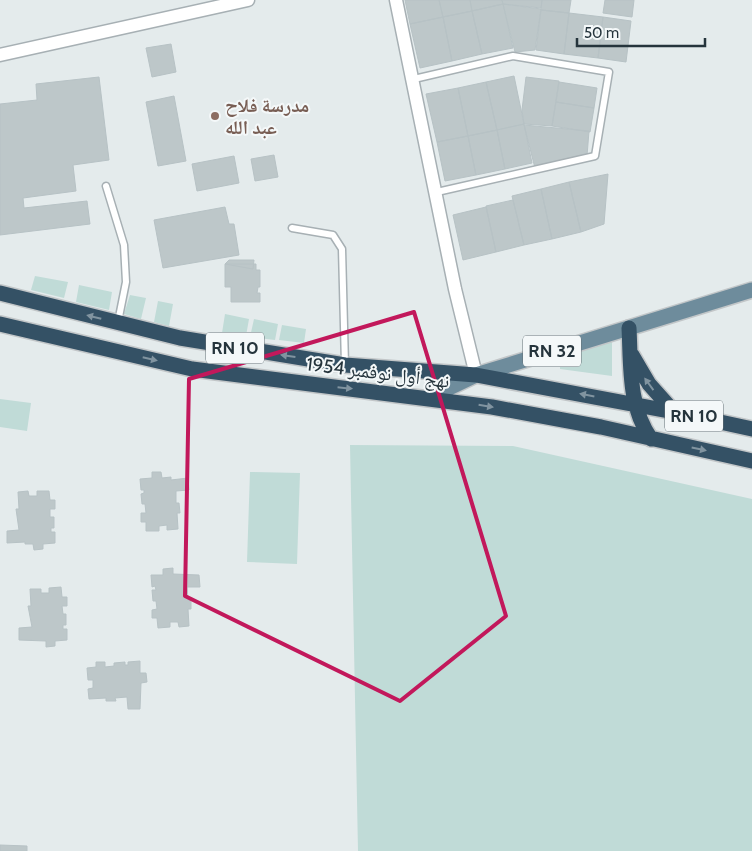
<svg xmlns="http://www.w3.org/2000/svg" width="752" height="851" viewBox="0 0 752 851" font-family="Cabin,'Noto Naskh Arabic',sans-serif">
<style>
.green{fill:#c0dbd7}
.building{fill:#bdc7c9;stroke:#b7c2c5}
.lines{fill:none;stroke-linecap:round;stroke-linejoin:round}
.lane-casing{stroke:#a7b0b4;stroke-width:9}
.street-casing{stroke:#a7b0b4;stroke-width:15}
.primary-casing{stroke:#c2c6c8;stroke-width:18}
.highway-casing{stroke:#c2c6c8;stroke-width:18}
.lane{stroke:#fff;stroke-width:6}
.street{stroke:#fff;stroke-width:12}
.primary{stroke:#6e8c9c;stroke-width:15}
.highway{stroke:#345165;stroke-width:15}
.oneway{fill:#8194a0}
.marked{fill:none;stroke:#c2185b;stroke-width:4;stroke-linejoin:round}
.education-dot{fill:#8d6e63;stroke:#f4f8f9;stroke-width:2}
.labels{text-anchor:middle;stroke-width:4;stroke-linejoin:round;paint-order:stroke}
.shield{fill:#f4f8f9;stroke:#636f75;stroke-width:1}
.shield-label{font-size:18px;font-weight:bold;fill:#25343c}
.education-label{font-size:19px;font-weight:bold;fill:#785e54;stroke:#f4f8f9;text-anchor:start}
.street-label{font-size:19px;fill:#25343c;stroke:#f4f8f9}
</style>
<rect width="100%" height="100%" fill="#e4ebec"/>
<path class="green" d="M35 276 68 282 64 298 31 290Z
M79 285 112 292 109 310 76 302Z
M130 295 146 298 141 319 124 314Z
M158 301 173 304 169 326 154 322Z
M225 314 249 319 246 336 222 333Z
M254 319 278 324 275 340 250 337Z
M282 325 306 329 304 343 279 340Z
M612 340V376L560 369V357Z
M0 399 31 403 27 431 0 427Z
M350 445 513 446 752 499V851H358Z
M250 472 300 473 297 564 247 562Z"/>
<path class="building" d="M405 0H439L443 17 410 24Z
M439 0H470L472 11 443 17Z
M470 0H502L503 4 472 11Z
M502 0H542L541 8 503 4Z
M542 0H571L569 13 541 10Z
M605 0H634L632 17 603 13Z
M503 4 513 48 482 54 472 11Z
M503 4 541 9 535 50 515 52Z
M541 10 569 13 564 54 536 50Z
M472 11 482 54 452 61 443 17Z
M569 13 603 17 598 58 564 54Z
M443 17 452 61 420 68 410 24Z
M603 17 631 21 626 62 598 58Z
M171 44 176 72 152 77 146 48Z
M514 76 524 124 497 130 486 82Z
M99 77 109 160 73 165 76 191 23 198 24 208 87 201 90 224 0 235V104L37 100 36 84Z
M526 77 559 81 552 126 524 124 522 110Z
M486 82 497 130 468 136 458 88Z
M559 82 597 88 594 108 556 102Z
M458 88 468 136 437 142 426 94Z
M174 96 186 161 158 166 146 102Z
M556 102 594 108 590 132 552 126Z
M524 124 532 163 505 169 497 130Z
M524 125 589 131 587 156 535 168Z
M497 130 505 169 476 175 468 136Z
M468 136 476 175 445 181 437 142Z
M274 155 278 177 255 181 251 159Z
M234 156 239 183 197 191 192 164Z
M608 174 604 224 581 232 569 182Z
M569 182 581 232 552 239 541 189Z
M541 189 552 239 524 245 512 196Z
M513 200 524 245 496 252 486 206Z
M225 207 229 224H234L239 255 163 268 154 220Z
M486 207 496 252 463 260 453 215Z
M229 260H254L253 269 225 264Z
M225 264H256V270H260V287H258L257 293H260V302H231V287H225Z
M152 472H161L162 478 171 477V480L188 478 189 490 176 491V503H179L180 513H177L178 529 167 530V525L159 526V531H146V522H141V513H146L145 504H142L141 494 144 493V490H141L140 479 152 478Z
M28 491 29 496H37V491H49L50 500H55V509H50V517H54V528H51V532H55V543L43 544V549L34 550 33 544H25V542L7 543V531L19 530 16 509H19L18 492Z
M173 568V574L199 575 200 587H187L188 600H191V609H188L189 626 179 627 178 622H170V627L158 628 157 618H152V610L157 609 156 601H153L152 590H156L155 586 152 587 151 575H163V569Z
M61 587 62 597H67V606H62L63 614H66V625H63V629H67V640L55 641V646L46 647V641L19 640V628L32 627 28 606H31L30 589H41V593H49V588Z
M140 661V673H146L147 682 141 683 140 709H128L127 697 115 698 116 701H106V698L89 699 88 689 93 688V680H88L87 668 96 667V662H105V667L114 666V663L125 662V665H128V662Z
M0 845 27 846V851H0Z"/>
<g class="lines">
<g class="lane-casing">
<path id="lane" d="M414 79 513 56 609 72 595 156 437 192
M106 186 124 245 126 282 118 322
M292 228 333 235 342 249 345 365"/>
</g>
<g class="street-casing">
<path id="street" d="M396 0 455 289 476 375
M0 55 248 0"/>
</g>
<g class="primary-casing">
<path id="primary" d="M438 398 449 388 476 375 752 290"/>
</g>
<g class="highway-casing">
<path id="highway" d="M0 293 180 338 345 365 476 375 674 412 752 429
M0 324 192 369 492 407 601 427 752 461
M629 328C631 366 628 406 651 439
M632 355 649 384 674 412"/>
</g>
<use href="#lane" class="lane"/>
<use href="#street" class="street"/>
<use href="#primary" class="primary"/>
<use href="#highway" class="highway"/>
</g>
<defs><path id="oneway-solid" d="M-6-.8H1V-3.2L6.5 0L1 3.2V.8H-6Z" transform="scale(1.25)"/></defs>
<g class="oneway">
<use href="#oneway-solid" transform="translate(94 317) rotate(-166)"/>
<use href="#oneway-solid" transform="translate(288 356) rotate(-172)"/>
<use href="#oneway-solid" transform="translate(150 359) rotate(13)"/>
<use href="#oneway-solid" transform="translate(649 384) rotate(-126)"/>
<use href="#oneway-solid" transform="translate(345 388) rotate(6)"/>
<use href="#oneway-solid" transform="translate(587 395) rotate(-169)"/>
<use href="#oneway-solid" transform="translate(486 406) rotate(9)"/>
<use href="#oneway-solid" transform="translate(699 449) rotate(12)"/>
</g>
<path class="marked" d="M414 312 506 616 400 701 185 596 189 379Z"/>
<circle class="education-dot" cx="215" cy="116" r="5"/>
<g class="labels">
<g class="shield">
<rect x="206" y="332.5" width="58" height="31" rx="4"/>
<rect x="523" y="335.5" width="58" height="31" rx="4"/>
<rect x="665" y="400.5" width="58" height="31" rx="4"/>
</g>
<g class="shield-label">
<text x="235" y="354">RN 10</text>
<text x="552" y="357">RN 32</text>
<text x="694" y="422">RN 10</text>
</g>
<g class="education-label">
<text x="225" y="112">مدرسة فلاح<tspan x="225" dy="22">عبد الله</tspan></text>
</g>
<g class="street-label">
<text transform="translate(378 372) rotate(7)" y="7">نهج أول نوفمبر 1954</text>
</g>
</g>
<path d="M577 38v8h128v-8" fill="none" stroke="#25343c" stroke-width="2.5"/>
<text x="584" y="38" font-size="15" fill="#25343c" stroke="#f4f8f9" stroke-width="4" paint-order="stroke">50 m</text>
</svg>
